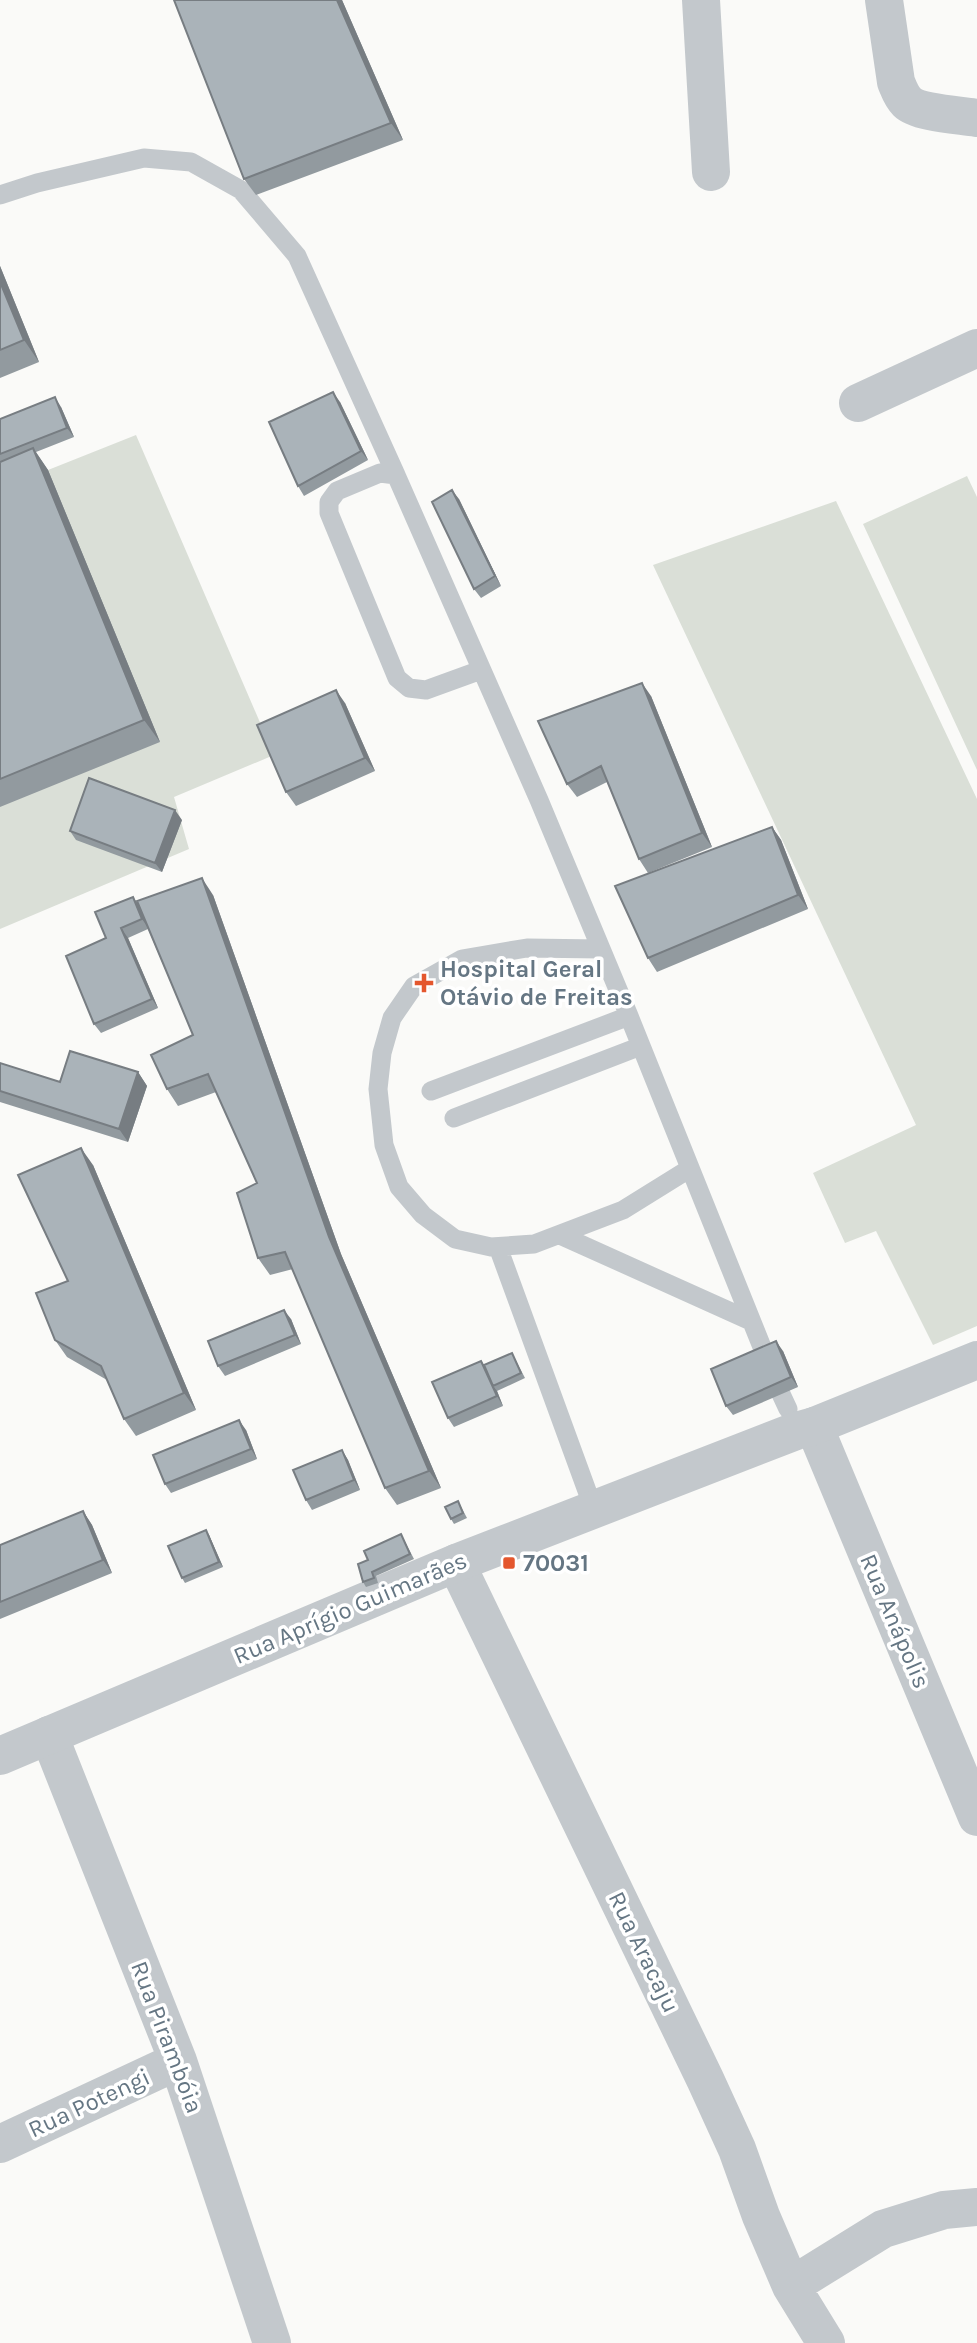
<svg xmlns="http://www.w3.org/2000/svg" width="977" height="2343" viewBox="0 0 977 2343" font-family="Karla,sans-serif">
<style>
.green{fill:#dadfd7}
.lines{fill:none;stroke-linecap:round;stroke-linejoin:round}
.service{stroke:#c3c8cc;stroke-width:19}
.minor{stroke:#c3c8cc;stroke-width:38}
.tertiary{stroke:#c3c8cc;stroke-width:38}
.wall{fill:#929a9f}
.shaded-wall{fill:#777d82}
.building{fill:#aab3b9;stroke:#777d82;stroke-width:2}
.poi-dot{fill:#e4572e;stroke:#fff;stroke-width:2.5}
.labels{text-anchor:middle;stroke-width:7;stroke-linejoin:round;paint-order:stroke}
.poi-label{font-size:24px;font-weight:bold;fill:#657683;stroke:#fff;text-anchor:start}
.street-label{font-size:24px;fill:#657683;stroke:#fff}
</style>
<rect width="100%" height="100%" fill="#fafaf8"/>
<path class="green" d="M136 435 274 755 174 797 189 849 0 929V807L48 470Z
M967 476 977 497V770L863 524Z
M836 501 977 799V1326L933 1345 876 1231 845 1243 813 1173 916 1125 653 565Z"/>
<g class="lines">
<path class="service" d="M0 195 37 183 144 158 191 162 241 190 297 256 396 475
M481 670 426 690 409 688 397 678 329 513V502L337 491 380 473 396 475 539 800 629 1016 766 1357
M601 949 527 948 462 959 414 986 392 1018 382 1053 378 1089 384 1145 399 1187 423 1215 455 1239 491 1247 534 1244 623 1210 689 1169
M431 1091 629 1016
M454 1118 641 1046
M560 1235 751 1321
M498 1247 594 1510
M781 1394 788 1409"/>
<path class="minor" d="M701 0 711 172
M884 0 896 82C899 89 901 96 907 102 918 113 960 115 977 118
M858 403 977 348
M814 1426 977 1817
M456 1563 705 2079 737 2149 761 2216 791 2286 826 2343
M49 1735 178 2061 272 2343
M0 2144 178 2061
M791 2286 883 2229 944 2210 977 2207"/>
<path class="tertiary" d="M0 1756 456 1563 796 1431 814 1426 977 1360"/>
</g>
<path class="wall" d="M342 0 403 140 256 195 244 179Z
M0 266 39 362 0 378Z
M340 402 368 460 304 496 298 486Z
M61 407 74 437 36 452 48 470 160 742 0 807V419Z
M459 499 501 586 481 598 474 589Z
M651 696 712 847 648 873 639 859 607 782 577 797 567 784Z
M345 703 375 771 296 806 286 792Z
M182 820 162 872 76 840 70 831Z
M772 827 781 840 808 909 657 972 648 958Z
M213 895 341 1254 441 1488 397 1505 385 1488 293 1269 270 1275 258 1258 257 1183 216 1092 178 1106 167 1089 193 1035 148 929 128 938 158 1008 101 1033 94 1024 106 938 133 897 139 906Z
M0 1063 60 1082 138 1072 147 1086 128 1142 0 1102Z
M93 1165 196 1410 136 1436 124 1419 107 1380 67 1357 55 1340Z
M291 1319 301 1344 225 1376 218 1366Z
M783 1351 798 1387 733 1415 726 1406Z
M512 1353 525 1378 497 1391 503 1406 454 1427 448 1418 481 1361 484 1365Z
M246 1430 257 1459 171 1493 165 1484Z
M342 1450 348 1460 360 1490 312 1510 306 1500Z
M458 1501 467 1518 454 1524 451 1519Z
M83 1511 92 1525 112 1573 0 1619V1545Z
M206 1530 209 1535 223 1567 185 1583 182 1578Z
M401 1534 414 1559 376 1576 378 1583 366 1587 363 1582 368 1560Z"/>
<path class="shaded-wall" d="M337 0H342L403 140 391 123Z
M0 266 39 362 24 340 0 282Z
M333 392 340 402 368 460 361 451Z
M55 397 61 407 74 437 67 428Z
M33 448 48 470 160 742 144 720Z
M452 490 459 499 501 586 495 576Z
M642 683 651 696 712 847 702 833Z
M336 690 345 703 375 771 365 758Z
M175 810 182 820 162 872 155 863Z
M772 827 781 840 808 909 798 895Z
M202 878 213 895 341 1254 441 1488 429 1471 329 1237Z
M133 897 139 906 149 929 142 919Z
M121 928 128 938 158 1008 152 999Z
M138 1072 147 1086 128 1142 119 1129Z
M81 1148 93 1165 196 1410 184 1393Z
M284 1310 291 1319 301 1344 295 1335Z
M776 1341 783 1351 798 1387 791 1377Z
M481 1361 488 1370 493 1386 497 1391 503 1406 497 1396Z
M239 1420 246 1430 257 1459 251 1449Z
M342 1450 348 1460 360 1490 354 1480Z
M83 1511 92 1525 112 1573 103 1560Z
M206 1530 209 1535 223 1567 219 1562Z"/>
<path class="building" d="M174 0H337L391 123 244 179Z
M0 282 24 340 0 350Z
M333 392 361 451 298 486 269 422Z
M55 397 67 428 0 454V419Z
M33 448 144 720 0 779V462Z
M452 490 495 576 474 589 432 502Z
M642 683 702 833 639 859 601 766 567 784 538 721Z
M336 690 365 758 286 792 257 725Z
M89 778 175 810 155 863 70 831Z
M772 827 798 895 648 958 615 886Z
M202 878 329 1237 429 1471 385 1488 285 1252 258 1258 237 1193 257 1183 208 1074 167 1089 151 1055 193 1035 137 901Z
M133 897 142 919 121 928 152 999 94 1024 66 956 106 938 95 912Z
M70 1051 138 1072 119 1129 0 1091V1063L60 1082Z
M81 1148 184 1393 124 1419 101 1366 55 1340 36 1293 68 1281 18 1175Z
M284 1310 295 1335 218 1366 208 1341Z
M776 1341 791 1377 726 1406 711 1369Z
M512 1353 521 1373 493 1386 484 1365Z
M481 1361 497 1396 448 1418 432 1382Z
M239 1420 251 1449 165 1484 153 1455Z
M342 1450 354 1480 306 1500 293 1470Z
M458 1501 463 1513 451 1519 445 1507Z
M83 1511 103 1560 0 1602V1545Z
M206 1530 219 1562 182 1578 168 1546Z
M401 1534 410 1554 372 1572 374 1578 363 1582 358 1564 368 1560 364 1551Z"/>
<g class="poi-dot">
<path d="M420.5 972.5h7v7h7v7h-7v7h-7v-7h-7v-7h7z"/>
<rect x="502" y="1556" width="14" height="14" rx="3.5"/>
</g>
<g class="labels">
<g class="poi-label">
<text x="440" y="977">Hospital Geral<tspan x="440" dy="28">Otávio de Freitas</tspan></text>
<text x="523" y="1571">70031</text>
</g>
<g class="street-label">
<text transform="translate(350 1608) rotate(-23)" y="8">Rua Aprígio Guimarães</text>
<text transform="translate(895 1621) rotate(67)" y="8">Rua Anápolis</text>
<text transform="translate(644 1952) rotate(64)" y="8">Rua Aracaju</text>
<text transform="translate(167 2037) rotate(69)" y="8">Rua Pirambóia</text>
<text transform="translate(89 2103) rotate(-25)" y="8">Rua Potengi</text>
</g>
</g>
</svg>
